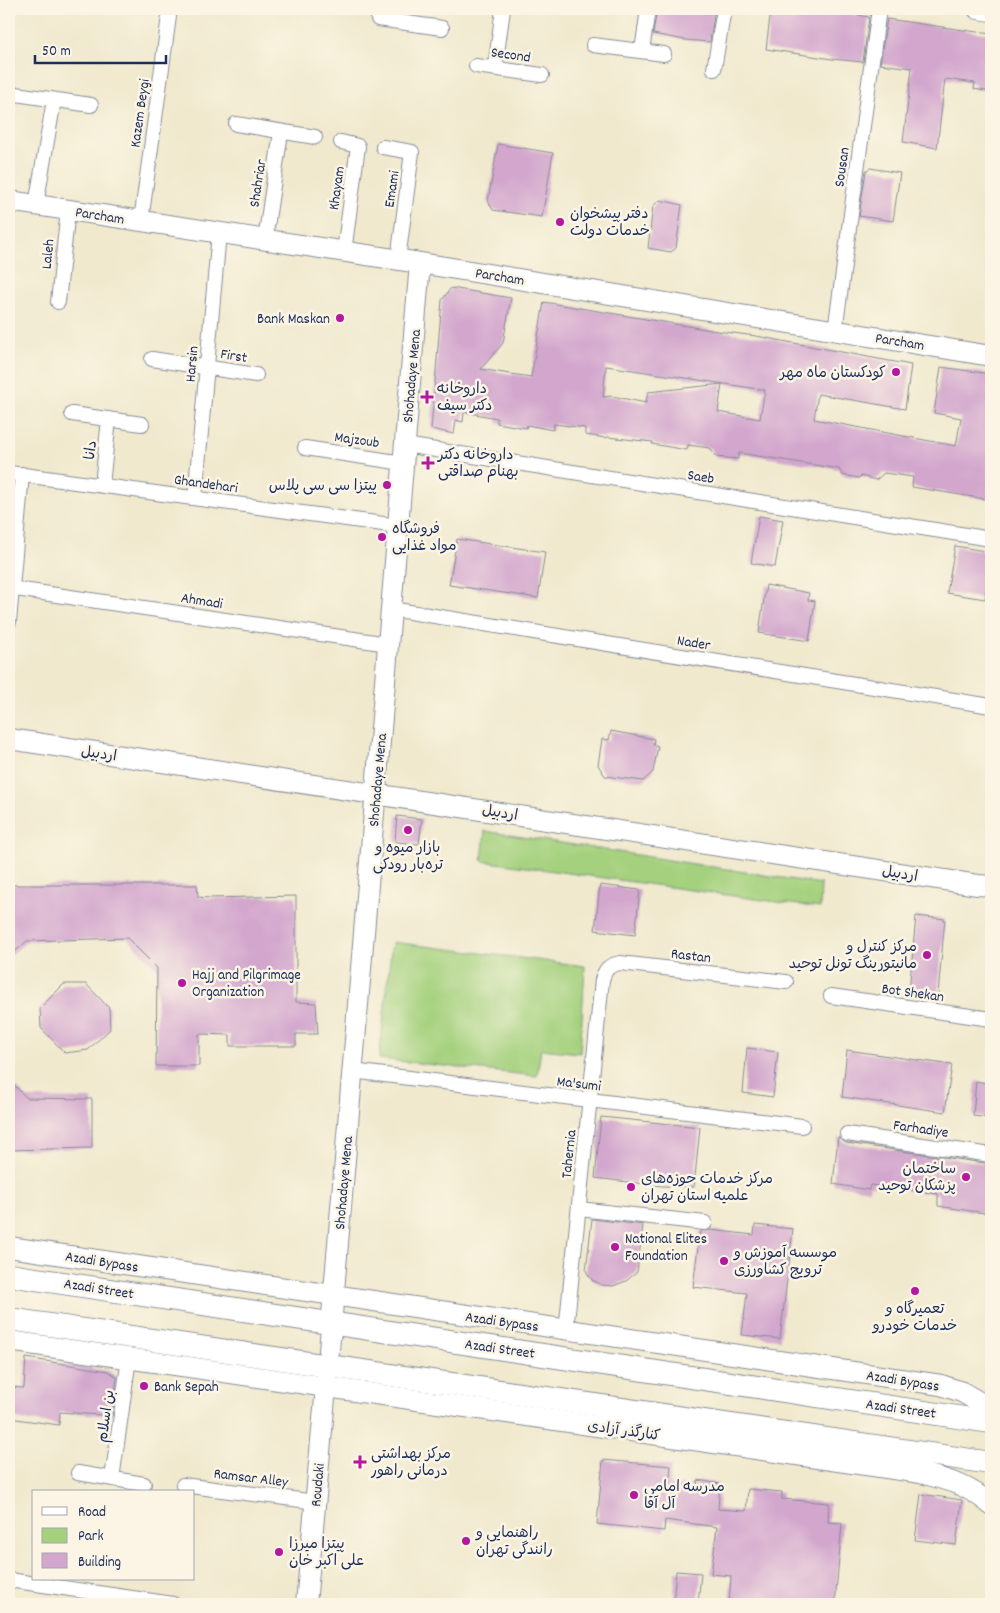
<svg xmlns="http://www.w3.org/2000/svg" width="1000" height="1613" viewBox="0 0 1000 1613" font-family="Dekko,'Playpen Sans Arabic',sans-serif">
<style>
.green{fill:#a5d17e;stroke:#60806e}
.building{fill:#d2a6cd;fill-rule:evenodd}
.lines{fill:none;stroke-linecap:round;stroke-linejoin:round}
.street-casing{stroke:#868c96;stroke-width:16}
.secondary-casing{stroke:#868c96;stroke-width:22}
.primary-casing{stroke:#868c96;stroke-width:24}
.street{stroke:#fff;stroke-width:14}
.secondary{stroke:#fff;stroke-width:20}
.primary{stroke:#fff;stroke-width:22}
.poi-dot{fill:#b5179e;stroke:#fcf5e5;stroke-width:2}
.labels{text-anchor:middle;stroke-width:5;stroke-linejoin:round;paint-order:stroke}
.street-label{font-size:15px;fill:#1b2f5e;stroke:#fcf5e5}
.poi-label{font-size:15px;fill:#1b2f5e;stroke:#fcf5e5;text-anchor:start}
</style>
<rect width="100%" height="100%" fill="#fcf5e5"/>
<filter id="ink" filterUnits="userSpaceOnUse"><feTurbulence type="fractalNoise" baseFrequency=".02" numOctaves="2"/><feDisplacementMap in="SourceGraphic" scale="10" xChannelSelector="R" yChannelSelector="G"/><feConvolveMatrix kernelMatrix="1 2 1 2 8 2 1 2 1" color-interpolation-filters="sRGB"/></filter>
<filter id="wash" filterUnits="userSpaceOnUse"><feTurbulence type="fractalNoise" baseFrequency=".0096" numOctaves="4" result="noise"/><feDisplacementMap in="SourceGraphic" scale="20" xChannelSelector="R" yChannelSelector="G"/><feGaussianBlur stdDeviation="1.12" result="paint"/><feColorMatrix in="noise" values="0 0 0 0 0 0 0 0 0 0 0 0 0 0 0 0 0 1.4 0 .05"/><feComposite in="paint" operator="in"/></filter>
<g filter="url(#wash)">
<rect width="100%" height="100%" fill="#f0e9ce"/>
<path class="green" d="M485 831 821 884 820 908 482 861Z
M392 942 585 966 580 1053 541 1049 537 1076 379 1059Z"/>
<g id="blocks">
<path class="building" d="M657 9H715L710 42 685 40 653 34Z
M771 9H825L869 17 863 62 832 59 766 49Z
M887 19 991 34V92L974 89 975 83 945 79 937 148 903 142 912 68 880 64Z
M498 144 553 153 542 217 493 210 488 201Z
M870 168 900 173 893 221 859 216 866 171Z
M660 200 682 205 676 248 671 252 648 248 653 206Z
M451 288 511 298 503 343 481 369 504 373 531 377 544 302 717 331 756 336 911 365 905 409 818 394 814 419 956 446 961 418 934 413 941 367 991 374V500L912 487 913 477 884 473 876 480 861 476 859 478 842 475 839 469 739 453 738 459 716 457 710 448 688 445 687 450 652 444 653 442 607 437 606 438 585 435V428L554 424 553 430 527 425 526 428 497 423V418L464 412 463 422 456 420 454 434 431 429 442 300ZM606 366 765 390 760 419 718 412 722 384 648 392 646 403 612 396 603 397Z
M759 516 783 520 775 567 751 563Z
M457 539 545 552 538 598 449 585Z
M955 546 991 552 985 599 947 593Z
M766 585 809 593 808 600 815 601 809 641 759 633Z
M611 731 654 739 653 745 658 746 653 772 643 781 605 776 598 765 602 739 609 740Z
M397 816 422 819 419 844 395 842Z
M9 885H197L198 897 209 898 296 896V1002L316 1003 318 1034H296V1046H230V1035L199 1034V1066H156L157 968 127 938 27 941 9 957Z
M600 885 640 890 635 935 595 930Z
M916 916 945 919 938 994 909 992Z
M64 984H86L109 1008 110 1029 88 1050 65 1053 41 1028 40 1008Z
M747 1048 778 1052 773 1097 743 1093Z
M847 1050 952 1065 945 1112 842 1097Z
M9 1080 27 1098 92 1099V1148L9 1150Z
M976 1081 991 1084V1118L973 1116Z
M601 1117 700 1127 694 1187 662 1186 595 1178Z
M838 1137 846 1143 991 1164V1214L938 1206V1194L870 1185 869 1190 833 1184Z
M592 1219 643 1225 637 1272 626 1281 613 1286 602 1285 592 1280 586 1271Z
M755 1225 793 1229 780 1339 742 1335 747 1293 693 1287 700 1231 710 1230 754 1235Z
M26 1358 108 1371 117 1377 112 1416 60 1412 59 1425 9 1418V1387L24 1388Z
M603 1460 671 1466 669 1485 697 1486 698 1480 720 1484 718 1509 746 1511 748 1489 782 1492V1499L829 1503 828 1522 842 1523 835 1604H729L731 1576 711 1574 717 1527 665 1520 664 1531 597 1524Z
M921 1494 962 1500 956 1545 915 1540Z
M676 1571 701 1573 698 1604H673Z"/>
</g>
</g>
<g filter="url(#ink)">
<use href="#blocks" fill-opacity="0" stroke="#868c96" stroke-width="1"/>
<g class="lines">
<g class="street-casing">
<path id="street" d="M378 19 442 28
M593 45 664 54
M642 51 648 9
M476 66 542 75
M495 68 503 9
M714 69 724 9
M9 93 91 105
M236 124 315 137
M341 142 358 146 344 252
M383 147 412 152 398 260
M36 205 54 100
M141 221 170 9
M265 240 281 132
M58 302 68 210
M835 331 879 9
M152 359 256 375
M72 414 142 424
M405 445 991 539
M305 448 403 463
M9 473 398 526
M102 485 109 419
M195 498 219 233
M9 588 388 644
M391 609 991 706
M9 622 22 474
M831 996 991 1019
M352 1071 802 1126
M847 1134 991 1155
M579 1209 705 1223
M566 1331 602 980C605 969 609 965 620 963L786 982
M78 1473 144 1484
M112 1479 129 1358
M183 1485 316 1502
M9 1580 173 1604"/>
</g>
<g class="secondary-casing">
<path id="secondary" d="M978 9 991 11
M9 201 420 263 991 356
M9 739 978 885 991 886
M9 1247 941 1385 962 1392 991 1409
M9 1341 921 1473C950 1481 967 1484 991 1505
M306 1604 326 1387 420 263"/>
</g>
<g class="primary-casing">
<path id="primary" d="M9 1275 991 1422
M9 1319 991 1463"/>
</g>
<use href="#street" class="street"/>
<use href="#secondary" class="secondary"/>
<use href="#primary" class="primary"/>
</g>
</g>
<g class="poi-dot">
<circle cx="560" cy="222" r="5"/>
<circle cx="340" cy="318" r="5"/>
<circle cx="896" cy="372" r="5"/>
<path d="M424.5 389.5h5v5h5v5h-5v5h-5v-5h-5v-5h5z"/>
<path d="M425.5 455.5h5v5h5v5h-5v5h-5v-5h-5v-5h5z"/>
<circle cx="387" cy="485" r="5"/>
<circle cx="382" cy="537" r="5"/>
<circle cx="408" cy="830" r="5"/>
<circle cx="927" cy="955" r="5"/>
<circle cx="182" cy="983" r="5"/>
<circle cx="966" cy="1177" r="5"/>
<circle cx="631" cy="1187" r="5"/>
<circle cx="615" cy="1247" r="5"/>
<circle cx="724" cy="1261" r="5"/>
<circle cx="915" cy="1291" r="5"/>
<circle cx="144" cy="1386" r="5"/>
<path d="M357.5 1454.5h5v5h5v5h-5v5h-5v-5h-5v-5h5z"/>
<circle cx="634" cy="1495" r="5"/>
<circle cx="466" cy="1541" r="5"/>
<circle cx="279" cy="1552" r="5"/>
</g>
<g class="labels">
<g class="street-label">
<text transform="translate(511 54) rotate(8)" y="5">Second</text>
<text transform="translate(139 113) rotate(-82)" y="5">Kazem Beygi</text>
<text transform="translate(841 167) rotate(-82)" y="5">Sousan</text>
<text transform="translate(257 183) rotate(-81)" y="5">Shahriar</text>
<text transform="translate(336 188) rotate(-82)" y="5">Khayam</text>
<text transform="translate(391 189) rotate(-82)" y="5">Emami</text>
<text transform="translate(100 215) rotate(9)" y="5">Parcham</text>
<text transform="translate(47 254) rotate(-84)" y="5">Laleh</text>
<text transform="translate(500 276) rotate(9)" y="5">Parcham</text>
<text transform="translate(900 341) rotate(9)" y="5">Parcham</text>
<text transform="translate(234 355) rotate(9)" y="5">First</text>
<text transform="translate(191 364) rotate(-85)" y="5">Harsin</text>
<text transform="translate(411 376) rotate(-85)" y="5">Shohadaye Mena</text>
<text transform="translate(357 439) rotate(8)" y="5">Majzoub</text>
<text transform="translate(90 450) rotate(-83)" y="5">دانا</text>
<text transform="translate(701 476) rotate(9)" y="5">Saeb</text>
<text transform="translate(206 483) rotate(8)" y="5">Ghandehari</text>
<text transform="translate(202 600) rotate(9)" y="5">Ahmadi</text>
<text transform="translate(694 642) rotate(9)" y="5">Nader</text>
<text transform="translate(99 753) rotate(8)" y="5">اردبیل</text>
<text transform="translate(377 780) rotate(-85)" y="5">Shohadaye Mena</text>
<text transform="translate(500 812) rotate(9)" y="5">اردبیل</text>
<text transform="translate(900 873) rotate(9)" y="5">اردبیل</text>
<text transform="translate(691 955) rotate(7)" y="5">Rastan</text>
<text transform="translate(913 992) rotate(8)" y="5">Bot Shekan</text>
<text transform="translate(579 1083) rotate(7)" y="5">Ma'sumi</text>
<text transform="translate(921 1128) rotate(8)" y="5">Farhadiye</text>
<text transform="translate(568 1154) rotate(-84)" y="5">Tahernia</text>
<text transform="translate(343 1183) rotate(-85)" y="5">Shohadaye Mena</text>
<text transform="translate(102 1261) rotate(9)" y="5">Azadi Bypass</text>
<text transform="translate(99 1288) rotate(9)" y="5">Azadi Street</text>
<text transform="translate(502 1321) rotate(8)" y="5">Azadi Bypass</text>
<text transform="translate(500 1348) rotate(8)" y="5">Azadi Street</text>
<text transform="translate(903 1380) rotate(9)" y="5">Azadi Bypass</text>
<text transform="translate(901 1408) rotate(8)" y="5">Azadi Street</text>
<text transform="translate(105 1416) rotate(-82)" y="5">بن اسلام</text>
<text transform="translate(624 1430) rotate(8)" y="5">کنارگذر آزادی</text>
<text transform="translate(251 1477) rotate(7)" y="5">Ramsar Alley</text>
<text transform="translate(317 1485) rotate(-85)" y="5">Roudaki</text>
</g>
<g class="poi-label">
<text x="570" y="218">دفتر پیشخوان<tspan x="570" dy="17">خدمات دولت</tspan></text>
<text x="330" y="323" text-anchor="end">Bank Maskan</text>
<text x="886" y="377" text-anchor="end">کودکستان ماه مهر</text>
<text x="437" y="393">داروخانه<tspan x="437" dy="17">دکتر سیف</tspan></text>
<text x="438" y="459">داروخانه دکتر<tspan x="438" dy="17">بهنام صداقتی</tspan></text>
<text x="377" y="490" text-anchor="end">پیتزا سی سی پلاس</text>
<text x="392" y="533">فروشگاه<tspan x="392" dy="17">مواد غذایی</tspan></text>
<text x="408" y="852" text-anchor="middle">بازار میوه و<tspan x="408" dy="17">تره‌بار رودکی</tspan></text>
<text x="917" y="951" text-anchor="end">مرکز کنترل و<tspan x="917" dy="17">مانیتورینگ تونل توحید</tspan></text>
<text x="192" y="979">Hajj and Pilgrimage<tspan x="192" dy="17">Organization</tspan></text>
<text x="956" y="1173" text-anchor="end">ساختمان<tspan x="956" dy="17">پزشکان توحید</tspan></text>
<text x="641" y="1183">مرکز خدمات حوزه‌های<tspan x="641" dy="17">علمیه استان تهران</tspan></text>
<text x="625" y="1243">National Elites<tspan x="625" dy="17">Foundation</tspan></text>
<text x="734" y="1257">موسسه آموزش و<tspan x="734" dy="17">ترویج کشاورزی</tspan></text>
<text x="915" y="1313" text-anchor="middle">تعمیرگاه و<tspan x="915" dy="17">خدمات خودرو</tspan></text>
<text x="154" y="1391">Bank Sepah</text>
<text x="371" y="1458">مرکز بهداشتی<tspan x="371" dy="17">درمانی راهور</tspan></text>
<text x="644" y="1491">مدرسه امامی<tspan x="644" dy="17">آل آقا</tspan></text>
<text x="476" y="1537">راهنمایی و<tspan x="476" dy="17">رانندگی تهران</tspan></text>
<text x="289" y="1548">پیتزا میرزا<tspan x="289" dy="17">علی اکبر خان</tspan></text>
</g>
</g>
<rect width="1000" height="1613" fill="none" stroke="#fcf5e5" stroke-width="30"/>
<rect x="32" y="1490" width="162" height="90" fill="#fcf5e5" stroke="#a2a6af"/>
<rect x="42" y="1507" width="25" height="8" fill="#ffffff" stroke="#a2a6af"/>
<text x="78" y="1516" font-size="15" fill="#1b2f5e">Road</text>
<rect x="42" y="1528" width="25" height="15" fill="#a5d17e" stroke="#a2a6af"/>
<text x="78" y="1540" font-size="15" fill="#1b2f5e">Park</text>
<rect x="42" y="1553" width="25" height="15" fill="#d2a6cd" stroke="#a2a6af"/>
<text x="78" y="1566" font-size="15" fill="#1b2f5e">Building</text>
<path d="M35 55v8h131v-8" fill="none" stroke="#1b2f5e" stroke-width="2.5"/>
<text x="42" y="55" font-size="15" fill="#1b2f5e" stroke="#fcf5e5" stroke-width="4" paint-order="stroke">50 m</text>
</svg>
